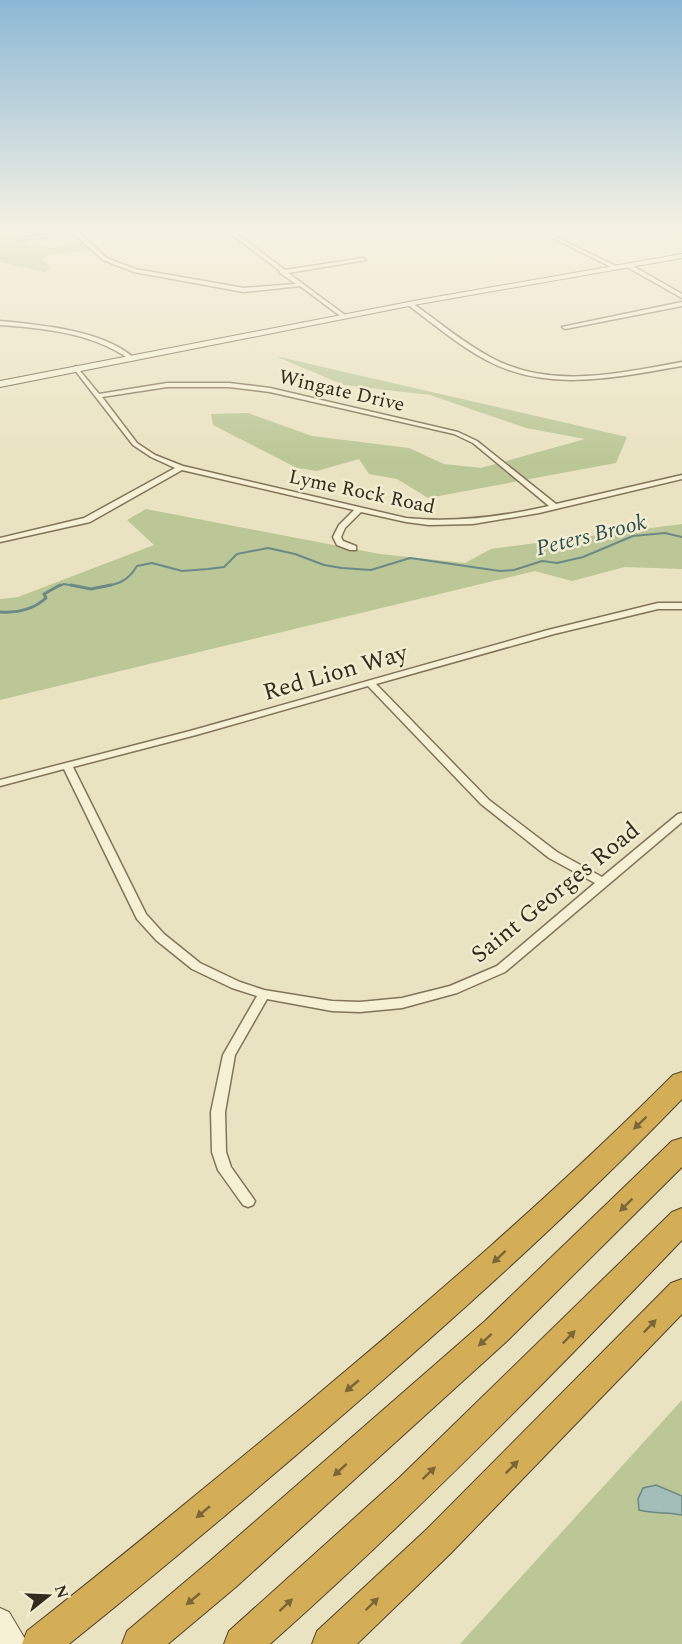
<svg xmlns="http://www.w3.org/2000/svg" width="682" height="1644" viewBox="0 0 682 1644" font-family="Spectral,serif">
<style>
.green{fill:#bbc796}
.water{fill:#a3bdb9;stroke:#6b8a86;stroke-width:1.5}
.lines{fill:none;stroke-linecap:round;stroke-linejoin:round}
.stream-far1{stroke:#6b8a86;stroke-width:2}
.stream{stroke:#6b8a86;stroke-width:3}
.street-casing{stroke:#82745a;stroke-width:3}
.secondary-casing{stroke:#64563d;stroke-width:2}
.highway-casing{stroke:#50422e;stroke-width:2}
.street{fill:#f6f0d4;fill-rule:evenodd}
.secondary{fill:#f6f0d4;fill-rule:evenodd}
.highway{fill:#d4ad57;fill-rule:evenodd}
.oneway{fill:#7b6637}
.labels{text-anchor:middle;stroke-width:5;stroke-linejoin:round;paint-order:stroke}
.far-street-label{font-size:20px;fill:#332b1d;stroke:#f2edd0}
.far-water-label{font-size:22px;font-style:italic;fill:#2e4f52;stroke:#f2edd0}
.street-label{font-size:24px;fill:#332b1d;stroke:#f2edd0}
</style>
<rect width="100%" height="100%" fill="#eae3c1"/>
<path class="green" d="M0 232H28L15 241 54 248 80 241 89 251 51 254 42 259 51 268 45 272 0 262Z
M275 356 627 437 616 463 428 498 397 479 369 474 359 459 317 471 297 468 213 425 211 414 248 413 312 436 409 448 444 464 481 468 585 439 526 428 430 395 344 385Z
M146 509 380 554 465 563 491 549 682 524V569L625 567 572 581 535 571 0 700V599L18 597 154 545 127 520Z
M682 1400V1644H460Z"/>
<path class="water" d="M656 1485 682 1496V1515C667 1512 654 1514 639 1510L638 1499 643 1488Z"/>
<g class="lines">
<path class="stream-far1" d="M57 587 64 584 80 587
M102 587C119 584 128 581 137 566L152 563 182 571 208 569 224 567 237 554 268 548 295 554 324 565 342 568 371 570 410 558 500 571 514 570 542 561 557 563 583 557 633 536 665 533 682 537"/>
<path class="stream" d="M71 585 91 589 111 585
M0 612C17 613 33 610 46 598L44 594 60 585"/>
<g class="street-casing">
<path id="street" d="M65 232H78L107 258 135 269 244 288 296 284 280 273V271L229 232H234L285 270 363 258 366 260 288 273 345 315 346 316 343 318 300 286 244 292 134 272 103 260 74 234 20 240 18 239Z
M541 232H546L620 268 615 269Z
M627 265H631L682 294V298L627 267Z
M682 302V306L565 329 562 327Z
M408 303H412C438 321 463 343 492 358 552 390 619 373 682 362V366C617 377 549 393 488 361 459 346 434 324 408 305Z
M0 321C40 325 103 330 134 358L129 359C93 333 43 328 0 325Z
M76 366 99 394 167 383H229L270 388 458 432 477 441 556 504 682 475V479L539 513 473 524 429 525 406 522 361 512 345 528 341 537 343 541 356 546V550H350L337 545 333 537 339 525 354 510 182 470 90 522 0 542V538L84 518 175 468 151 457 133 445 74 369 73 368ZM167 387H229L270 392 454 434 473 443 549 506C501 517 455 523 406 518L183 466 155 455 137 443 102 397Z
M658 603H682V609H658L554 634 376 684 489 800 557 852 602 877 678 814 682 813V822L505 972 457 993 402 1008 360 1012 332 1011 267 999 235 1055 225 1112 226 1152 231 1167 255 1201 253 1205 248 1207 243 1205 218 1170 212 1152 211 1112 223 1055 257 996 232 988 192 969 156 940 137 919 64 769 0 786V780L190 731 548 630ZM368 686 481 804 549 858 595 883 497 966 450 986 402 998 360 1002 332 1001 264 990 240 982 200 963 164 934 146 914 73 767 196 735Z"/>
</g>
<g class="secondary-casing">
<path id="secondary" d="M682 254V258L419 304 0 387V381L419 300Z
M0 1608 9 1612 28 1644H0Z"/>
</g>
<g class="highway-casing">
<path id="highway" d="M682 1072V1099C573 1212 456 1317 337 1420 249 1496 160 1571 69 1644H22L27 1631C119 1559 208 1485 298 1411 427 1303 554 1194 673 1075Z
M682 1138V1167L507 1341 237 1586 168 1644H122L127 1631 211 1560 485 1321 672 1141Z
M682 1208V1240C549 1379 414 1516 270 1644H224L229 1631 399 1478 672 1212Z
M682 1279V1314L451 1553 357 1644H312L317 1631 427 1529 671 1283Z"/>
</g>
<use href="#street" class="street"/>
<use href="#secondary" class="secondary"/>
<use href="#highway" class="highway"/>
</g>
<defs><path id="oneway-solid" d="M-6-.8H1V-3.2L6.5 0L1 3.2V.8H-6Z" transform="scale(1.5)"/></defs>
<g class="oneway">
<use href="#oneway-solid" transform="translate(640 1123) rotate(136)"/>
<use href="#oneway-solid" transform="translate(626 1205) rotate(135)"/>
<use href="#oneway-solid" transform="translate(499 1257) rotate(137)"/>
<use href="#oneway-solid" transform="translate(650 1326) rotate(-46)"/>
<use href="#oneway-solid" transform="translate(569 1337) rotate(-46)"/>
<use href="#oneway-solid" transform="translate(485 1340) rotate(138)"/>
<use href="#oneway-solid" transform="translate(352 1386) rotate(140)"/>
<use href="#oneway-solid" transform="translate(512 1467) rotate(-45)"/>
<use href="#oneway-solid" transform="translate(340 1470) rotate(138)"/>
<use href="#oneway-solid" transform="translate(429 1473) rotate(-44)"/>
<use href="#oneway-solid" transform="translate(203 1512) rotate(140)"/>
<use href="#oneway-solid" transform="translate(193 1599) rotate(140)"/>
<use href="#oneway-solid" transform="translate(372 1604) rotate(-44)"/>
<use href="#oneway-solid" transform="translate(286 1605) rotate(-43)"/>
</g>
<linearGradient id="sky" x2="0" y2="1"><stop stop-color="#8cb8d5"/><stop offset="0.5" stop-color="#f6f2e3"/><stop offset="1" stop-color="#f6f2e3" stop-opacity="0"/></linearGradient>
<rect width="682" height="462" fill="url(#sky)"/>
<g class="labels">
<g class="far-street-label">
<text transform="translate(342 390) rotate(13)" y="7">Wingate Drive</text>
<text transform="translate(362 491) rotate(12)" y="7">Lyme Rock Road</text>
</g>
<g class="far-water-label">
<text transform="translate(591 534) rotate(-14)" y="8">Peters Brook</text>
</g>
<g class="street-label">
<text transform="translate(335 672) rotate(-16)" y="8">Red Lion Way</text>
<text transform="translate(555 892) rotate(-39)" y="8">Saint Georges Road</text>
</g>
</g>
<g transform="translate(48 1596) rotate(72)" stroke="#f2edd0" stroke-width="4.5" paint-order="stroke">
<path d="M0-4.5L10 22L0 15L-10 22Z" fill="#332b1d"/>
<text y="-9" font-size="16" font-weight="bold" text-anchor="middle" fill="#332b1d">N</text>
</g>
</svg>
